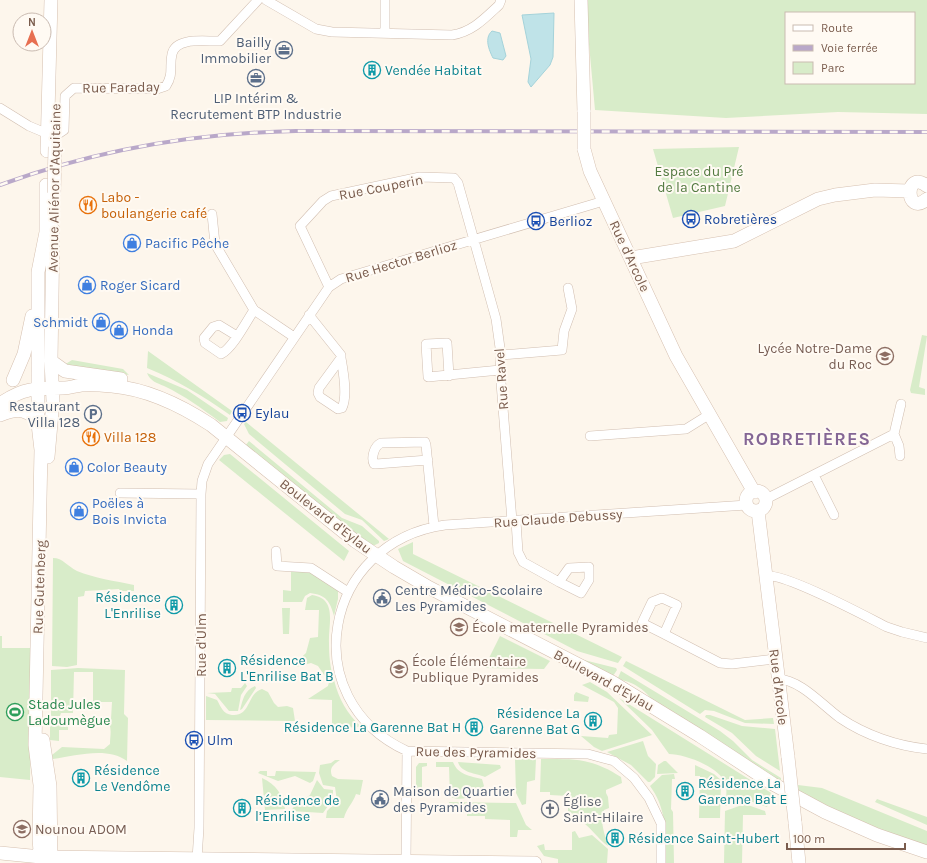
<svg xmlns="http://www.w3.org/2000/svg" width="927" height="863" viewBox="0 0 927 863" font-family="Karla,sans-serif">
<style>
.green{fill:#d8ecc9;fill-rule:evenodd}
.water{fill:#bfe3e8;stroke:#a5d3da}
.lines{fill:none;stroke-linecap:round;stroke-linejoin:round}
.street-casing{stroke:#d1beb0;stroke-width:10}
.secondary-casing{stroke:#d6c0b0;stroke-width:14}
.street{stroke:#fff;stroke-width:9}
.secondary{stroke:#fff;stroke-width:13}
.rail-casing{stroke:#b9a8c9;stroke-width:4}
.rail{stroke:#fffaf3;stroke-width:2.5;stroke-dasharray:8;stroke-linecap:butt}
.secondary-bridge-casing{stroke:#d6c0b0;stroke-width:14;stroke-linecap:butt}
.secondary-bridge{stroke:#fff;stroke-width:13}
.labels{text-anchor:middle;stroke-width:4;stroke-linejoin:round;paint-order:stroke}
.service-label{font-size:14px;fill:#4e5e75;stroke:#fffaf3;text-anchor:end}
.culture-label{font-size:14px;fill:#0d838f;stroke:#fffaf3;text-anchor:start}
.street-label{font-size:14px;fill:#7a5c4d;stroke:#fffaf3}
.park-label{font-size:14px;fill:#537a41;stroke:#fffaf3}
.food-label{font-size:14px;fill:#c56008;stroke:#fffaf3;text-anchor:start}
.transit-label{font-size:14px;fill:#164399;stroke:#fffaf3;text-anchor:start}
.shop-label{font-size:14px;fill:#366cbe;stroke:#fffaf3;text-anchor:start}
.education-label{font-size:14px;fill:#785e54;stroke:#fffaf3;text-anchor:start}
.leisure-label{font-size:14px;fill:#27864d;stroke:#fffaf3;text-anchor:start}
.worship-label{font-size:14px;fill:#5b616d;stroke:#fffaf3;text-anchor:start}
.district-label{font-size:18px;font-weight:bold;letter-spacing:1px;fill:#846695;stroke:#fffaf3}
</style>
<rect width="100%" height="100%" fill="#fdf6ec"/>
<path class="green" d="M585 0H927V114L838 112 726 118 595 110ZM786 13H914V83H786Z
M739 147 725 206 673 218 653 149Z
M922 335 927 336 919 387 925 389V395L911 393 910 390Z
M148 351 232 411 230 415C203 396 177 380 147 368Z
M72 360 123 369 129 375 102 370H81L64 365Z
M147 373 187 390 228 418 227 421 220 422C201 408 185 396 164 386 157 383 150 381 147 373Z
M246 422 389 539 384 541 362 520 345 514 249 434 244 424Z
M249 441 342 518 362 526 379 541V543L373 546 357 535 245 446Z
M230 454 349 551 344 561 219 460 224 455Z
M413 542V554L622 657 618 663 577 651 403 561 398 549Z
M53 558C63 558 67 566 77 571 94 578 115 581 134 585V591H120L119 589 85 591 84 596 78 597 77 665 67 667 52 666Z
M291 571 313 572 338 590V599L334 616C330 601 326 595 310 593L305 596 302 602H283V590L291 591Z
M312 595C338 599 328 624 329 643 329 655 330 668 334 680 339 700 347 713 361 727L332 728V700L308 699 328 686 329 682 318 666 311 663 296 667 292 666 306 653 310 638 318 637 319 610H305L307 598Z
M282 608H290L289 634H283Z
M0 636H2V648H32L30 780 0 777Z
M500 636 550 661 544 669 486 668 485 666Z
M580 659 616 668 617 670 613 676Z
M626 661 745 720 773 718 774 724 745 723 714 711 705 710 700 714 623 666Z
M78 668 125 670 124 714 128 718 127 761C107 746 75 756 53 759L52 755 62 747 104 749 110 744C110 735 113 726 106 720L111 719 112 702H93V672H74L73 713H61L60 716H51V670Z
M621 671 720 731 733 741 752 760 781 778V782L652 700C646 690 629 679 617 680Z
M590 682 607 692 652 735 602 751 594 747 581 736 608 738 609 735 617 734 618 708 614 702 582 685Z
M245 683 247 686 241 695 238 711H229L215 694 207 693 231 692 232 688H241Z
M255 686 256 688 242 709 240 710C243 699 244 691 255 686Z
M262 689 268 692 274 703 278 707 287 706 293 708 295 721 206 720V696L217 700C221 707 223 714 232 715 251 717 247 693 262 689Z
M576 692 589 697 588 702 574 701V695Z
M619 698 773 794 767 807 744 799 725 806C726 799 728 787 724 781 717 766 684 754 669 754L652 730Z
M706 715H710L742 726 775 729 780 771 756 756 732 733 705 717Z
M50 718H60V721L68 722V730H59V741L50 740Z
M643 741 648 756 656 764 655 777 650 782H648L631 765 607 752Z
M515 759H536L535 780 527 782 526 804 522 805 516 793Z
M541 759C576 759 591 758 621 777L622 783 606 790V793L608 797 609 808 604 810C599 820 605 835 608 846 593 835 587 819 568 816V796L550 795V792H540Z
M335 760H340C333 765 329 768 332 776L338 779 363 780 360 795 356 794C353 803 346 809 344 818H326L327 811 337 801 335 787 323 785 319 773 320 765 331 763Z
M664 761H666L678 773 657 774 658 765Z
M436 762H453C458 775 470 776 482 779L484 786C476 796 463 802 450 797L449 767H436Z
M458 762 500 765 501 768 485 777C476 773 461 773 458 762Z
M419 763H427V766L422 767V794H416V767Z
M695 765 714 774 721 780 720 818H699L700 776H695Z
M260 771H267V776H275L276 771 316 772 313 781 310 783 295 776 278 781 258 773Z
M674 774 675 779H672L671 809 673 812 674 863H666C666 835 667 809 650 786L662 775Z
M262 778C276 784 283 795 285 809L265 810Z
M317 780 324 789 333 790V799L323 813 291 811 295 805 310 795Z
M798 785 822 788 927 831V847C882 832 840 814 799 792Z
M877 799 927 817V825L875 802Z
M449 802 516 803 526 825 532 830H518L517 837H510V820L485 819V816H467V813L448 812Z
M745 804 765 811 766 815H743L742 863H724L725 811Z
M575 831 579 838 592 835 608 849 607 863H558V859L544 856 537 846 544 844 545 850H572V832Z"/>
<path class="water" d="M554 13 553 57 550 65 531 87 528 82 531 59 522 15Z
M492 31 500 33 506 56 503 60 493 58C489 50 484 38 492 31Z"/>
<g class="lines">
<g class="street-casing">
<path id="street" d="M266 0 316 29 332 32 452 35C472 32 484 19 499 5L501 0
M385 33V0
M0 108 29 126 48 134
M55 136 64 130 65 96 74 88 157 89 166 86C174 73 169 67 172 54 176 36 207 42 220 41L258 0
M212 214 215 244 254 310 294 337
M329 287 300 226 323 201 331 196 420 177 454 178 458 183 496 319 501 355 500 370 512 521
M309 315 341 355V358C343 370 348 396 342 408L338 409 320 397 318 393 319 388 341 358
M237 336 219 325 213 327 204 338 205 343 221 354C233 348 246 322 254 310
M501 355 562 350 564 331 572 309 568 288
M449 376 447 343 426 344 428 377 500 370
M894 434 901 404
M590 436 686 429 710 414
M428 460 376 464H374C371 458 374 446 381 443L425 442 426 445 434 526
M814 475 834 515
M120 493 201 494
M766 499 894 434 899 446 900 456
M516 521 518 552 523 562 559 582
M276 551 277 566 311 568 348 592
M589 567V580L581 593 559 582 569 568Z
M766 576C785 573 865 616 887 627L902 632 927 638
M662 598 677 605 664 634 642 623 652 602Z
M664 634 720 663 732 664 775 659
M778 679C801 680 822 705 840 718 865 735 897 746 927 749
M197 859 199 828 201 494 202 481 208 464 329 287 341 279 597 203 603 200
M406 861 407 751
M661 863V823L649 798 634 778 614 761 588 754 407 751C294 699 323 542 445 525L747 505"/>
</g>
<g class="secondary-casing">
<path id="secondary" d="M581 0 584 112
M584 149 590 171 676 356 754 492
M47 151 51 0
M927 186C904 168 905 218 927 199
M631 258 734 241 818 199 835 195 875 190 909 191
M51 361 65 371 121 379
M13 380 24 354 32 316
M0 404C22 388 36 388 63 388 69 388 75 386 81 385 91 384 102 385 112 386 147 389 182 406 211 425L355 541 394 567 430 588 612 682 700 736 773 784 825 812 877 835 927 852
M0 415C17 408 22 409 38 418
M48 457 53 401 51 361 53 229
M746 501a10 10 0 1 1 20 0a10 10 0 1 1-20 0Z
M758 511 788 757
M43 740 50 786 51 863
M795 822 799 863
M0 853 41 857 535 863
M41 863 39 839 40 785 35 745 41 450 38 424V272L46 232V185"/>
</g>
<use href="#street" class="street"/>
<use href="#secondary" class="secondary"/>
<g class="rail-casing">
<path id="rail" d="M0 185C96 150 193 133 296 131L927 132"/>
</g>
<use href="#rail" class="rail"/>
<g class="secondary-bridge-casing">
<path id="secondary-bridge" d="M584 149V112
M54 193 55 147
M788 757 795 822"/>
</g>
<use href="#secondary-bridge" class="secondary-bridge"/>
</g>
<defs>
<g id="office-ring" transform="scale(0.9)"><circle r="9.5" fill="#fffaf3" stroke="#5c6f8a" stroke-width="1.5"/><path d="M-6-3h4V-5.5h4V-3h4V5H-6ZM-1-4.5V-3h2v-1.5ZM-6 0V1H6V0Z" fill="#5c6f8a"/></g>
<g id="building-ring" transform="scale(0.9)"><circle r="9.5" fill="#fffaf3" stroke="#0f9aa8" stroke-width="1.5"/><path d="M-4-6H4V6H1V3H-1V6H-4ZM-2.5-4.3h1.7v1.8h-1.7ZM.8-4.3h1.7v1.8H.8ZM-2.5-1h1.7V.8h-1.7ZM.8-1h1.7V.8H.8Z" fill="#0f9aa8"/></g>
<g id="restaurant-ring" transform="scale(0.9)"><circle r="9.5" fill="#fffaf3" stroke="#e8710a" stroke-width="1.5"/><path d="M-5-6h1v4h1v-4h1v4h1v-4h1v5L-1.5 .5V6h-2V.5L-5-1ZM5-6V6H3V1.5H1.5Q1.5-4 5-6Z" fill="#e8710a"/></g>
<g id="bus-ring" transform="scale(0.9)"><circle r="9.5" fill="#fffaf3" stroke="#1a4fb4" stroke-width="1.5"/><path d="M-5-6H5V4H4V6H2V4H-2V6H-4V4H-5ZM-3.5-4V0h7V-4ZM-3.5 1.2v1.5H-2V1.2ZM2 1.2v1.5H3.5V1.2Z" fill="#1a4fb4"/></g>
<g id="shop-ring" transform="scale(0.9)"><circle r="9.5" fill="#fffaf3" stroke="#3f7fe0" stroke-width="1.5"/><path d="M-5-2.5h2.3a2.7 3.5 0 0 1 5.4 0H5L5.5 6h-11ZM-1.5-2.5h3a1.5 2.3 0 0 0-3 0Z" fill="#3f7fe0"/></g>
<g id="school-ring" transform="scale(0.9)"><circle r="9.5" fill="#fffaf3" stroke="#8d6e63" stroke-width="1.5"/><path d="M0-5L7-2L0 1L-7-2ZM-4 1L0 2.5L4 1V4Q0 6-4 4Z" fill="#8d6e63"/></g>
<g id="parking-ring" transform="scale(0.9)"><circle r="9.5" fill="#fffaf3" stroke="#5c6f8a" stroke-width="1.5"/><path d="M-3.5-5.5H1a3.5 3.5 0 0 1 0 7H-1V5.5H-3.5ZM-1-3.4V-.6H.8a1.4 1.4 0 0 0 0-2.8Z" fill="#5c6f8a"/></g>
<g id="civic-ring" transform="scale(0.9)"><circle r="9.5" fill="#fffaf3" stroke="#5c6f8a" stroke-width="1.5"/><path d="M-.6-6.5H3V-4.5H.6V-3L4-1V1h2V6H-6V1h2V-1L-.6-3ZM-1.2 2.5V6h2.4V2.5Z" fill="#5c6f8a"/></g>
<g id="stadium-ring" transform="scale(0.9)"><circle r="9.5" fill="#fffaf3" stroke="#2e9e5b" stroke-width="1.5"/><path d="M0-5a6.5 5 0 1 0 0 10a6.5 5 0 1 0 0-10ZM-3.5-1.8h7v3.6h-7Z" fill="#2e9e5b"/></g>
<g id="church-ring" transform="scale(0.9)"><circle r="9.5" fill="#fffaf3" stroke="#6b7280" stroke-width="1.5"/><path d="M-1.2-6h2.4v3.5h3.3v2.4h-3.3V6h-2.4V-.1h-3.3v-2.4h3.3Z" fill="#6b7280"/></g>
</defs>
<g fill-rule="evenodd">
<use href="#office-ring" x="284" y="50"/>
<use href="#building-ring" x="372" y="70"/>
<use href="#office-ring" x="256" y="78"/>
<use href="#restaurant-ring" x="88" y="205"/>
<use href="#bus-ring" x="691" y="219"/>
<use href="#bus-ring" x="536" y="221"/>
<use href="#shop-ring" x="132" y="243"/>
<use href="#shop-ring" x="87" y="285"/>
<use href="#shop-ring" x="101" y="322"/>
<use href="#shop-ring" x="119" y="330"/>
<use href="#school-ring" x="885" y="356"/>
<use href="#bus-ring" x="242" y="413"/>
<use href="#parking-ring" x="93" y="414"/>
<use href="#restaurant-ring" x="91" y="437"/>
<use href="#shop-ring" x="74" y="467"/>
<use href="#shop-ring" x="79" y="511"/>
<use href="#civic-ring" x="382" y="598"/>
<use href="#building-ring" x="174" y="605"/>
<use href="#school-ring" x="459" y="627"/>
<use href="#building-ring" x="227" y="668"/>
<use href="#school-ring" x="399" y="669"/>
<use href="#stadium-ring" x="15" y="712"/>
<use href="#building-ring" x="593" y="721"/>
<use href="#building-ring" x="474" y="727"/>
<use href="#bus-ring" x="194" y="740"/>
<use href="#building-ring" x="81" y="778"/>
<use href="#building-ring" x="685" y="791"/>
<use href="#civic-ring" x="380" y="799"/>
<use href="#building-ring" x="242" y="808"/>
<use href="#church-ring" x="550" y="809"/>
<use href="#school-ring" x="22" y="829"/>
<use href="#building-ring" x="615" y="838"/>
</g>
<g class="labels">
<g class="service-label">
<text x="271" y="47">Bailly<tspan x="271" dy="16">Immobilier</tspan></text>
<text x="256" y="103" text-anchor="middle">LIP Intérim &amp;<tspan x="256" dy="16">Recrutement BTP Industrie</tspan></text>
<text x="80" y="411">Restaurant<tspan x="80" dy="16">Villa 128</tspan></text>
<text x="395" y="595" text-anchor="start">Centre Médico-Scolaire<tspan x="395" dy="16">Les Pyramides</tspan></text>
<text x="393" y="796" text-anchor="start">Maison de Quartier<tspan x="393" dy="16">des Pyramides</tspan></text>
</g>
<g class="culture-label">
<text x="385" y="75">Vendée Habitat</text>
<text x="161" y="602" text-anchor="end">Résidence<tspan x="161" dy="16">L'Enrilise</tspan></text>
<text x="240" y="665">Résidence<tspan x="240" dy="16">L'Enrilise Bat B</tspan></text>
<text x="580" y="718" text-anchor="end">Résidence La<tspan x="580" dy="16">Garenne Bat G</tspan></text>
<text x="461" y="732" text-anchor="end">Résidence La Garenne Bat H</text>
<text x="94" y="775">Résidence<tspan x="94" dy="16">Le Vendôme</tspan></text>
<text x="698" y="788">Résidence La<tspan x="698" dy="16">Garenne Bat E</tspan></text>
<text x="255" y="805">Résidence de<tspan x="255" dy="16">l’Enrilise</tspan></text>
<text x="628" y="843">Résidence Saint-Hubert</text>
</g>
<g class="street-label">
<text transform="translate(121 87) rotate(-1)" y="5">Rue Faraday</text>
<text transform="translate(381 187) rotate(-11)" y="5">Rue Couperin</text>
<text transform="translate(54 188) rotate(-89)" y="5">Avenue Aliénor d'Aquitaine</text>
<text transform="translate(630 256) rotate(65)" y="5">Rue d'Arcole</text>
<text transform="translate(401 261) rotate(-17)" y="5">Rue Hector Berlioz</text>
<text transform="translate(501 379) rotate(-94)" y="5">Rue Ravel</text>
<text transform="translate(326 516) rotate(38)" y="5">Boulevard d'Eylau</text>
<text transform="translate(558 518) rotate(-4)" y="5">Rue Claude Debussy</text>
<text transform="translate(39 587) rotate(-88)" y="5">Rue Gutenberg</text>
<text transform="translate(201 645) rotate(-90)" y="5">Rue d'Ulm</text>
<text transform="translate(604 680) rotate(29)" y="5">Boulevard d'Eylau</text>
<text transform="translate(779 687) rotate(83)" y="5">Rue d'Arcole</text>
<text transform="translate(476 752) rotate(1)" y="5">Rue des Pyramides</text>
</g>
<g class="park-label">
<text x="699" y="176">Espace du Pré<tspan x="699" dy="16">de la Cantine</tspan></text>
</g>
<g class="food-label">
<text x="101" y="202">Labo -<tspan x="101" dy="16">boulangerie café</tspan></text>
<text x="104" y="442">Villa 128</text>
</g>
<g class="transit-label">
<text x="704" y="224">Robretières</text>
<text x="549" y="226">Berlioz</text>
<text x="255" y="418">Eylau</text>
<text x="207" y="745">Ulm</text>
</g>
<g class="shop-label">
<text x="145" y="248">Pacific Pêche</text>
<text x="100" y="290">Roger Sicard</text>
<text x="88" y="327" text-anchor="end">Schmidt</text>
<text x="132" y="335">Honda</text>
<text x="87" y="472">Color Beauty</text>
<text x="92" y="508">Poëles à<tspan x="92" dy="16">Bois Invicta</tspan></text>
</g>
<g class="education-label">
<text x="872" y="353" text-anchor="end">Lycée Notre-Dame<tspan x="872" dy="16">du Roc</tspan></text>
<text x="472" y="632">École maternelle Pyramides</text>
<text x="412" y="666">École Élémentaire<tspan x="412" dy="16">Publique Pyramides</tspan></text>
<text x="35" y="834">Nounou ADOM</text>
</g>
<g class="leisure-label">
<text x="28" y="709">Stade Jules<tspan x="28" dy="16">Ladoumègue</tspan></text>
</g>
<g class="worship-label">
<text x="563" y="806">Église<tspan x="563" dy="16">Saint-Hilaire</tspan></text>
</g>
<g class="district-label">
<text x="807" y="445">ROBRETIÈRES</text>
</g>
</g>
<rect x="785" y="12" width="130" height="72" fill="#fffaf3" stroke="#cabbb1"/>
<rect x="793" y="25" width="20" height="6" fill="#ffffff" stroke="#cabbb1"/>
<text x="821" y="32" font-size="12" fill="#7a5c4d">Route</text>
<rect x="793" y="45" width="20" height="6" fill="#b9a8c9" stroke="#cabbb1"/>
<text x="821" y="52" font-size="12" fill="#7a5c4d">Voie ferrée</text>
<rect x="793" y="62" width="20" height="12" fill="#d8ecc9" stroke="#cabbb1"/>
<text x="821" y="72" font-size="12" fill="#7a5c4d">Parc</text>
<g transform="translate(32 32)"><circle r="19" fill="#fffaf3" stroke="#cabbb1"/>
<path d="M0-3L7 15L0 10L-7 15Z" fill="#e76f51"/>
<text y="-6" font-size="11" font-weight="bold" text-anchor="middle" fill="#7a5c4d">N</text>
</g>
<path d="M787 843v6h118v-6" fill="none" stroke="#7a5c4d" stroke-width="2"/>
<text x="793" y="843" font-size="12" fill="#7a5c4d" stroke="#fffaf3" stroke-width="3" paint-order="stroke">100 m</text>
</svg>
